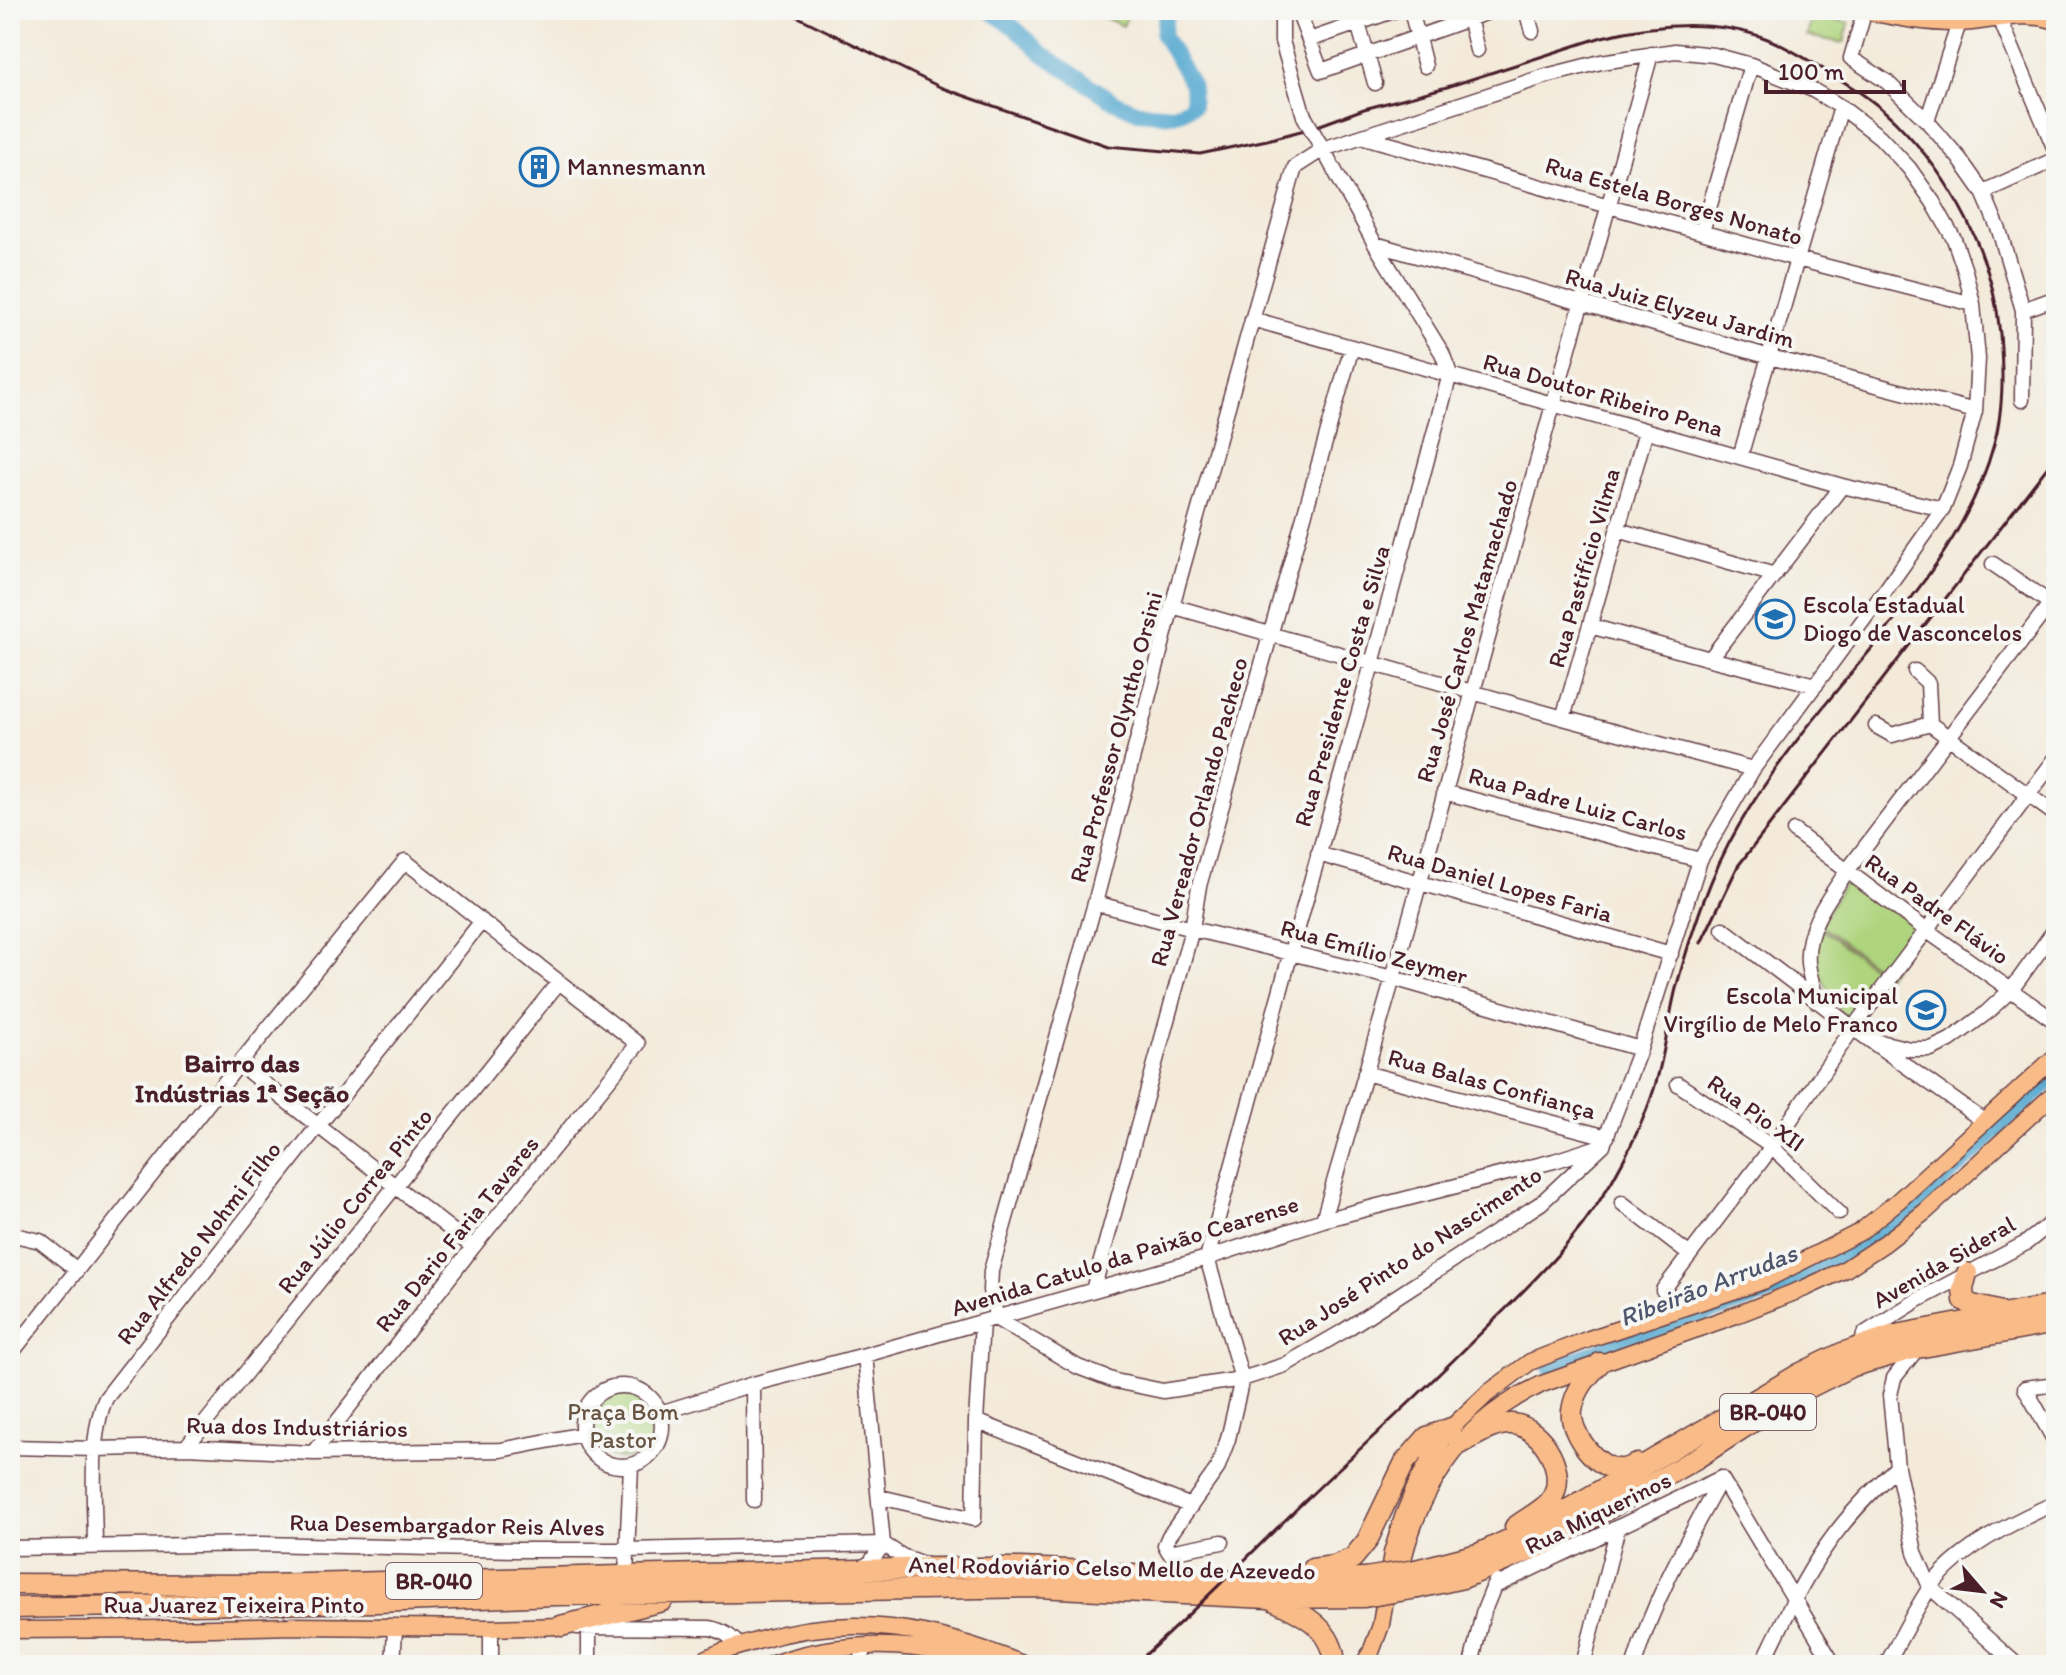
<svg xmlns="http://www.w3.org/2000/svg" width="2066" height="1675" viewBox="0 0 2066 1675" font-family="Itim,sans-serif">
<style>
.green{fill:#afd47e;stroke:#7c7a54;stroke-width:2}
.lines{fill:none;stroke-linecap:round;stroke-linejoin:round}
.river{stroke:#54a8d0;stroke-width:16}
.minor-casing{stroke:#633d45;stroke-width:17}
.major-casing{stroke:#633d45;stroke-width:19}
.highway-casing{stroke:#633d45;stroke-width:23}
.minor{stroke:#fff;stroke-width:14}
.major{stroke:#f9bc89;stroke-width:16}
.highway{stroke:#f9bc89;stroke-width:20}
.rail{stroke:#4a1f2b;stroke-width:3}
.minor-bridge-casing{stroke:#633d45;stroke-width:17;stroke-linecap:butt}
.highway-bridge-casing{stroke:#633d45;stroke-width:23;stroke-linecap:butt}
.minor-bridge{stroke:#fff;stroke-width:14}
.highway-bridge{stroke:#f9bc89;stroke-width:20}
.labels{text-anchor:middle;stroke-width:8;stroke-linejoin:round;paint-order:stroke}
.shield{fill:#f6f6f2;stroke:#7e6067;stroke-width:2}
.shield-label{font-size:22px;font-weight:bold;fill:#4a1f2b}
.poi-label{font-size:24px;fill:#4a1f2b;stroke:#f6f6f2;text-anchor:start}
.street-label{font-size:24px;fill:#4a1f2b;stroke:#f6f6f2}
.park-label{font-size:24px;fill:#685544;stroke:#f6f6f2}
.neighbourhood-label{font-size:26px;font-weight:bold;fill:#4a1f2b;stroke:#f6f6f2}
.water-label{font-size:26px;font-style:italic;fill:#4e566d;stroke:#f6f6f2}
</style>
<rect width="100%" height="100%" fill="#f6f6f2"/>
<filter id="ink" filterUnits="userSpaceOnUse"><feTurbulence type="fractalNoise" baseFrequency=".0125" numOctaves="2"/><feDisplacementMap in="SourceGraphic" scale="16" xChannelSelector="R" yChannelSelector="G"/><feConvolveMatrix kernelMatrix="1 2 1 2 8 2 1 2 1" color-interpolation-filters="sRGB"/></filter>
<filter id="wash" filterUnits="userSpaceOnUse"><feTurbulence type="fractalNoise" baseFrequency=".006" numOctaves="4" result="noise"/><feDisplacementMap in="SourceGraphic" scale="32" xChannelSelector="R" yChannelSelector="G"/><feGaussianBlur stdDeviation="1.8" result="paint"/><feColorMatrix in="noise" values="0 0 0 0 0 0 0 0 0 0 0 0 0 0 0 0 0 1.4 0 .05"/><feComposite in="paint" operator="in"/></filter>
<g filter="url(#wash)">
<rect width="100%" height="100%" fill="#f3eada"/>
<path class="green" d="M1086 10H1130L1123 26Z
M1812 16 1849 23 1844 43 1807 36Z
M1848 875 1919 930 1887 975 1820 925Z
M1820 928 1886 977 1853 1023 1844 1018 1812 961Z
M589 1425a34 34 0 1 1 68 0a34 34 0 1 1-68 0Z"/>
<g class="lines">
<path class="river" d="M988 10 1015 28 1043 54 1113 101 1138 112 1173 115 1193 106 1192 84 1163 35 1166 16 1172 10
M1550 1368 1632 1338 1770 1293 1854 1252 1895 1223 1923 1200 2056 1075"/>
</g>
</g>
<g filter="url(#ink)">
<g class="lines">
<g class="minor-casing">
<path id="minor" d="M1282 10V41L1304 116
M1299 10V14L1321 71 1494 10
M1411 10 1425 66
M1467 10 1477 50
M1526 10 1532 31
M1865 10 1851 58 1887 82 1927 121 1959 158 1983 192 1999 230 2023 310 2022 400
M2000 19 2056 152
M1358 23 1375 83
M1309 40 1396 10
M1675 51 1714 55 1751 65 1811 89 1841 107 1880 137 1909 168 1933 202 1954 239 1965 271 1973 304 1978 359 1975 411 1960 466 1943 509 1887 588 1753 769 1700 860 1640 1049 1603 1145 1541 1203 1342 1332 1285 1365 1242 1379 1163 1391 1115 1381 1078 1367 997 1319 990 1290 991 1271 1095 903 1172 606 1295 167 1323 149 1546 76 1601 62Z
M1927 121 1959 23
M1364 137 1797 259 1973 304
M1983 192 2056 159
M1702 232 1751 65
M1375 244 1770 357 1975 411
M2023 310 2056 298
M1252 319 1842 486 1943 509
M1740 457 1841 107
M1618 530 1775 575
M1993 564 2056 607
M1172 606 1563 718 1753 769
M1590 626 1710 659 1816 685
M1710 659 1842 486
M1915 671 1928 683 1930 724
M1563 718 1646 431
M1930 724 2056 815
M1876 726 1892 735 1930 724
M1444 792 1700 860
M1794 831 1926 930 2056 1022
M1318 854 1671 954
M1095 903 1192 929 1393 978 1640 1049
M1723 929 1853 1028 1985 1122
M1816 1001C1814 988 1809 975 1808 963 1805 928 1829 898 1847 871L2056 596
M1876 1041 1910 1049H1931L1950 1040 1985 1014 2012 989 2056 928
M239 1064 473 1247
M1365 1073 1607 1137
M1678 1084 1772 1147 1839 1213
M1622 1203 1690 1255
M1323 1220 1393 978 1651 54
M10 1234 40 1241 77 1270
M1207 1258 1291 952 1359 712 1450 374 1442 353 1375 244 1319 142
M1207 1258 1242 1379 1228 1439 1217 1469 1169 1536 1165 1545 1169 1552 1222 1542
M1093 1290 1192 929 1199 886 1352 347
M1663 1290 1772 1147 1853 1028 2056 758
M1861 1347 1864 1334 1918 1300 2026 1243 2056 1219
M1917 1349 1894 1378 1890 1395 1897 1467 1915 1552 1930 1587 2017 1665
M10 1355 239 1064 405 861 638 1044 473 1247 313 1453
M753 1384 754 1500
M2056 1384 2025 1388 2056 1443
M582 1426a40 40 0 1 1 80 0a40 40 0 1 1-80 0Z
M660 1413 753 1384 865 1355 1207 1258 1323 1220 1554 1161 1598 1147
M976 1421 1191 1506
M10 1447 95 1449 186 1447 313 1453 501 1450 583 1434
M186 1447 559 982
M1721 1478 1834 1665
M880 1497 974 1519 976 1421 982 1322
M883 1544 902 1556 926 1565
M95 1547C95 1504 88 1436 106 1398L318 1126 482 921
M10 1548 261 1544 516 1550H627L883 1544
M861 1569 871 1562 883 1544 865 1355
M626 1576 631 1466
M1493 1587 1721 1478
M577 1627 710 1628C724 1631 730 1636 740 1646
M491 1628V1665
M589 1628V1665
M393 1665 395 1629
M860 1665 865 1646
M1471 1665 1483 1613 1496 1581
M1583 1665 1618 1527
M1634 1665C1654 1598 1688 1539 1721 1479
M1762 1665C1782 1624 1801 1582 1827 1545 1847 1516 1872 1491 1897 1467
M1886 1665C1900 1640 1913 1613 1929 1589 1955 1551 2014 1521 2056 1503"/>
</g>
<g class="major-casing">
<path id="major" d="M1860 10C1894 17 1927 24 1961 23 1992 21 2026 10 2056 21
M1399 1578C1412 1507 1450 1437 1514 1399 1523 1393 1533 1389 1542 1384L1736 1315 1805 1288 1844 1270 1885 1243 1926 1211 2056 1092
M10 1630 170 1629 294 1626 491 1628 561 1626
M695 1665C713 1653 736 1647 757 1641 852 1612 935 1628 1025 1665
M770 1665C825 1644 891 1640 948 1654 961 1657 972 1661 984 1665
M1363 1665 1371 1652 1381 1625 1392 1553 1403 1517 1417 1483 1434 1453 1451 1428 1487 1394 1530 1362 1589 1339 1763 1281 1860 1232 1899 1200 2056 1056"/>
</g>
<g class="highway-casing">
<path id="highway" d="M1967 1273 1963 1289 1964 1300 1972 1305 1997 1311
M1600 1363C1586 1378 1575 1390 1572 1411 1569 1432 1596 1469 1619 1469 1625 1470 1631 1466 1637 1464
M1460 1444C1476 1436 1493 1423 1512 1424 1543 1426 1570 1475 1550 1501 1542 1511 1525 1519 1515 1527
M1312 1569 1334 1566 1353 1558 1367 1541 1405 1462 1427 1437 1451 1428
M1416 1570 1478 1554 1545 1523 1801 1373 1842 1353 1891 1336 2056 1305
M10 1584 266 1585 936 1568H1021L1090 1571 1185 1580 1236 1581 1365 1578
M1418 1588 1463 1578 1548 1543 1697 1458 1792 1396 1850 1367 1917 1348 2056 1323
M1275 1601C1304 1614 1334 1629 1335 1665
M10 1608 378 1602 555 1595 1037 1587 1268 1598 1364 1597
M561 1626 662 1601"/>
</g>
<use href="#minor" class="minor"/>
<use href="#major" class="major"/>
<use href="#highway" class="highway"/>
<path class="rail" d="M784 10 942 88 1108 146 1200 154 1267 140 1312 128 1364 109 1447 87 1602 37C1655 24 1713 19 1765 38 1789 47 1811 62 1833 75 1855 89 1876 102 1895 121 1952 178 1993 254 2000 334 2003 371 2004 408 1994 444 1973 521 1926 581 1877 642 1828 701 1777 760 1738 827 1710 875 1693 928 1678 981 1670 1009 1667 1039 1660 1067 1653 1099 1639 1130 1624 1159 1588 1230 1540 1275 1485 1329 1435 1379 1384 1427 1333 1474 1266 1537 1203 1604 1134 1665
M1701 943 1738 866 2056 456"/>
<g class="minor-bridge-casing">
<path id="minor-bridge" d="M1304 116 1318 141"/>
</g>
<g class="highway-bridge-casing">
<path id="highway-bridge" d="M1365 1578 1416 1570
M1364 1597 1418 1588"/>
</g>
<use href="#minor-bridge" class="minor-bridge"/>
<use href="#highway-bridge" class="highway-bridge"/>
</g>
</g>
<defs>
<g id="building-ring" transform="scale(2)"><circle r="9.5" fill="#f6f6f2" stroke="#1f6fb2" stroke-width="1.5"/><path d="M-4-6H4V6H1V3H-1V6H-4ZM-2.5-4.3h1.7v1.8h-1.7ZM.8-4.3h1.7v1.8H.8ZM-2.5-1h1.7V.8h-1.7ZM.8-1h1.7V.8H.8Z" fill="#1f6fb2"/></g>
<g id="school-ring" transform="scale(2)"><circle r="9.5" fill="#f6f6f2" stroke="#1f6fb2" stroke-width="1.5"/><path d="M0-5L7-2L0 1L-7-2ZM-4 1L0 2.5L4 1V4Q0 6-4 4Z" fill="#1f6fb2"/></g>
</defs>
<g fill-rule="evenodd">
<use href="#building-ring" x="539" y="167"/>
<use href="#school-ring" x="1775" y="619"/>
<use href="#school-ring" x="1926" y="1010"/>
</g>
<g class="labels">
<g class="shield">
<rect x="1720" y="1394" width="96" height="36" rx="6"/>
<rect x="386" y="1563" width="96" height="36" rx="6"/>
</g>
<g class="shield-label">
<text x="1768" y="1420">BR-040</text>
<text x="434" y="1589">BR-040</text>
</g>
<g class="poi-label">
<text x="567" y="175">Mannesmann</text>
<text x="1803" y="613">Escola Estadual<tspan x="1803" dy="28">Diogo de Vasconcelos</tspan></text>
<text x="1898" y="1004" text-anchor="end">Escola Municipal<tspan x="1898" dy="28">Virgílio de Melo Franco</tspan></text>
</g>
<g class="street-label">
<text transform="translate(1674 201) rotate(16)" y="8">Rua Estela Borges Nonato</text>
<text transform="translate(1680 308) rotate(16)" y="8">Rua Juiz Elyzeu Jardim</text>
<text transform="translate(1603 395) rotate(16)" y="8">Rua Doutor Ribeiro Pena</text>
<text transform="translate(1584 568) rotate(-74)" y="8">Rua Pastifício Vilma</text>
<text transform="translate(1467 631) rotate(-74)" y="8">Rua José Carlos Matamachado</text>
<text transform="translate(1342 686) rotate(-74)" y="8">Rua Presidente Costa e Silva</text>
<text transform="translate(1116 737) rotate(-75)" y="8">Rua Professor Olyntho Orsini</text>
<text transform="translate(1578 804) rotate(15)" y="8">Rua Padre Luiz Carlos</text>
<text transform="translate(1199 812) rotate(-75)" y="8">Rua Vereador Orlando Pacheco</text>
<text transform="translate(1500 883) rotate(16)" y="8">Rua Daniel Lopes Faria</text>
<text transform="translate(1937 909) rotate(36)" y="8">Rua Padre Flávio</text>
<text transform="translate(1374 952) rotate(15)" y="8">Rua Emílio Zeymer</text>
<text transform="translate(1492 1084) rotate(15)" y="8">Rua Balas Confiança</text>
<text transform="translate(1756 1113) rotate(36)" y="8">Rua Pio XII</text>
<text transform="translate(355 1201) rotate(-51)" y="8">Rua Júlio Correa Pinto</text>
<text transform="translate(457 1234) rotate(-51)" y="8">Rua Dario Faria Tavares</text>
<text transform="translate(199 1243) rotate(-52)" y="8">Rua Alfredo Nohmi Filho</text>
<text transform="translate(1125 1256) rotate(-17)" y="8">Avenida Catulo da Paixão Cearense</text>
<text transform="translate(1410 1256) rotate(-33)" y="8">Rua José Pinto do Nascimento</text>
<text transform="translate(1944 1262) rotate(-30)" y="8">Avenida Sideral</text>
<text transform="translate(297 1427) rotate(1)" y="8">Rua dos Industriários</text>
<text transform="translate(1598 1513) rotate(-26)" y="8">Rua Miquerinos</text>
<text transform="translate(447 1525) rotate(1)" y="8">Rua Desembargador Reis Alves</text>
<text transform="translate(1112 1568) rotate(1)" y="8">Anel Rodoviário Celso Mello de Azevedo</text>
<text x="234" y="1613">Rua Juarez Teixeira Pinto</text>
</g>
<g class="park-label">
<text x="623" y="1420">Praça Bom<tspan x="623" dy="28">Pastor</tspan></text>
</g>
<g class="neighbourhood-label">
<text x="242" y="1072">Bairro das<tspan x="242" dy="30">Indústrias 1ª Seção</tspan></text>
</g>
<g class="water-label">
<text transform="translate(1708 1285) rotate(-21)" y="9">Ribeirão Arrudas</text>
</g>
</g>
<rect width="2066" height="1675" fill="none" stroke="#f6f6f2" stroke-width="40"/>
<g transform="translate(1982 1591) rotate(118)" stroke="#f6f6f2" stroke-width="6" paint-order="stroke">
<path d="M0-6L14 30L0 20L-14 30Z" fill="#4a1f2b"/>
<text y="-12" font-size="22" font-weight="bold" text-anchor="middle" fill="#4a1f2b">N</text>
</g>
<path d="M1766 80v12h138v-12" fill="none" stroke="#4a1f2b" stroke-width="4"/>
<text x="1778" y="80" font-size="24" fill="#4a1f2b" stroke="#f6f6f2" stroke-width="6" paint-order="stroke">100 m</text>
</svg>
